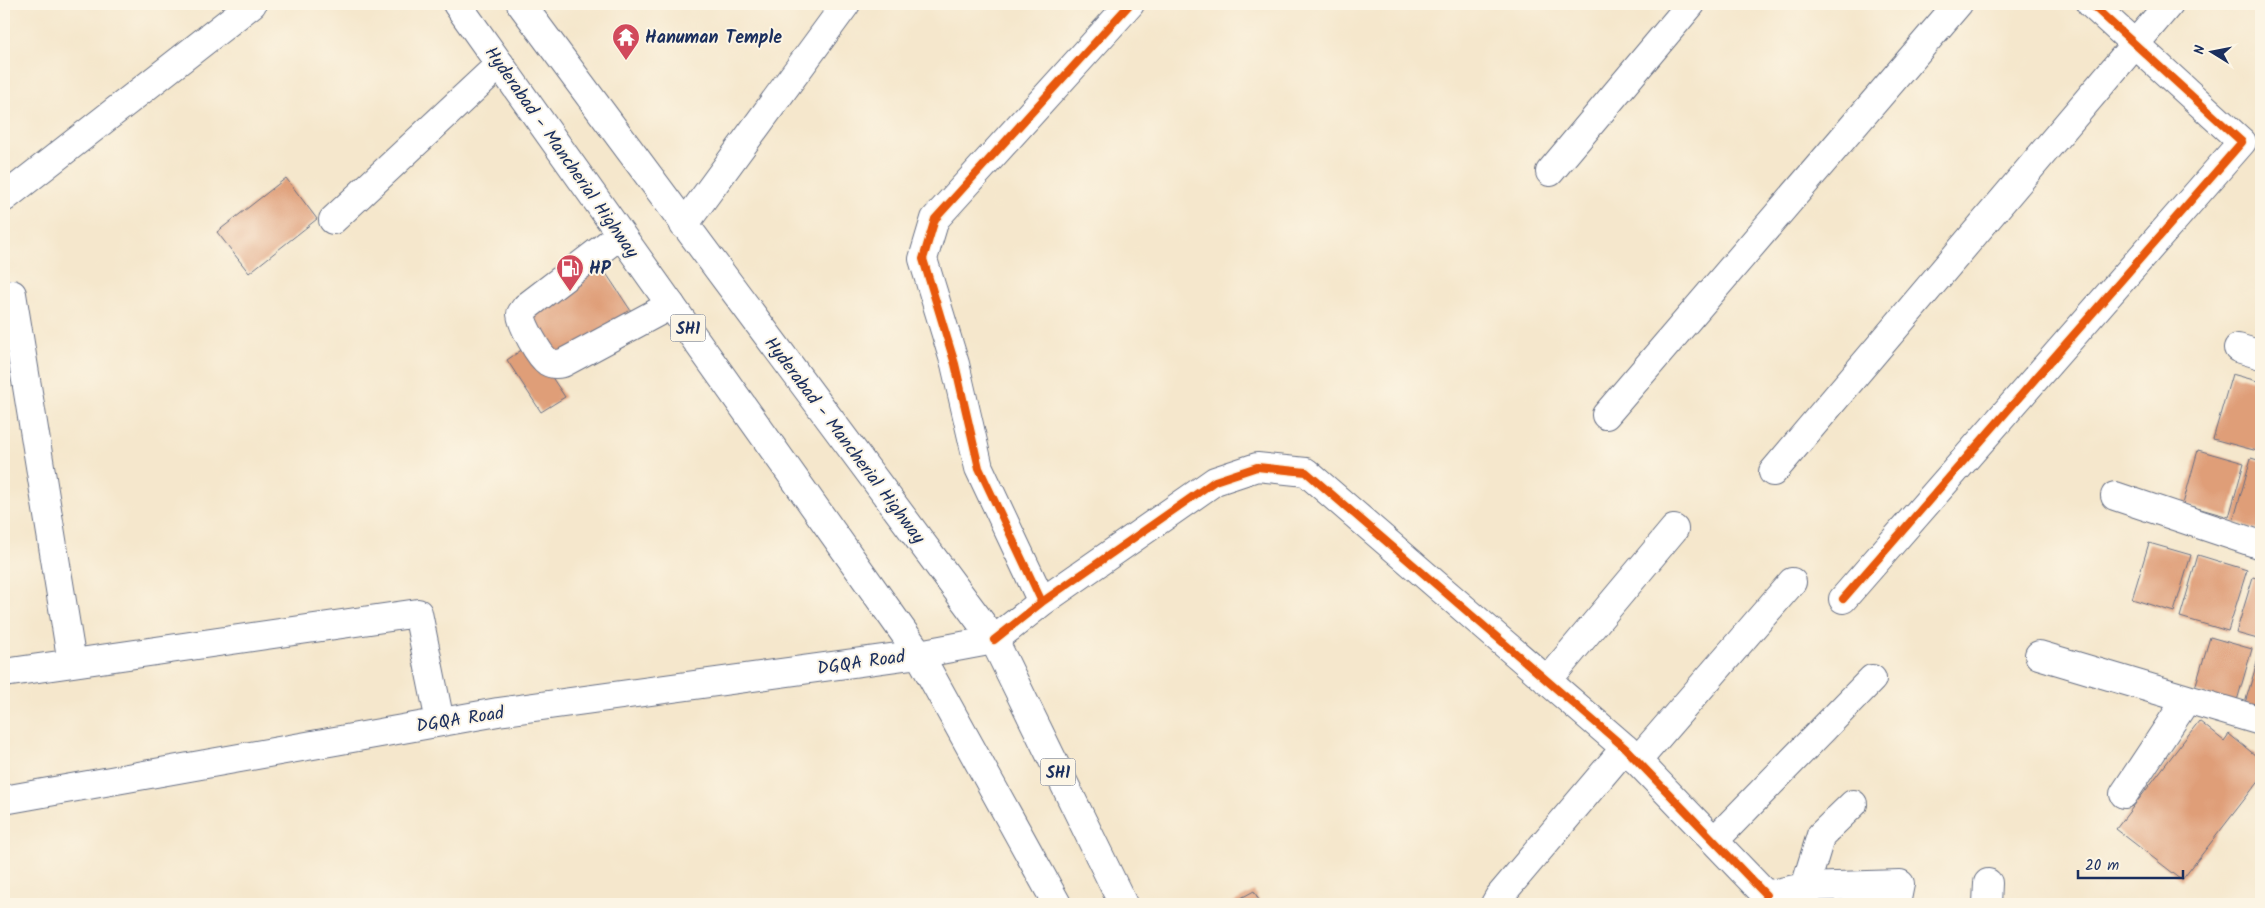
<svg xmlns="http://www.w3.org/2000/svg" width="2265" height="908" viewBox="0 0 2265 908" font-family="Kalam,sans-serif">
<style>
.building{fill:#df9e78}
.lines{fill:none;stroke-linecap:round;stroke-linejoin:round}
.minor-casing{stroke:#676f84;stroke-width:30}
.major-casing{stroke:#676f84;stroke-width:30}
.minor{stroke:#fff;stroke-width:28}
.major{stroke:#fff;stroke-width:28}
.cycleway-casing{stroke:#fcf5e5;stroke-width:11}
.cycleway{stroke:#e8590c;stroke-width:8}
.labels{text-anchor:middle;stroke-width:4;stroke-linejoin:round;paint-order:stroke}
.shield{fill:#fcf5e5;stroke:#5e6a86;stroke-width:1}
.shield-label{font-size:16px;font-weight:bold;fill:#1b2f5e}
.poi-label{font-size:18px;font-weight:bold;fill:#1b2f5e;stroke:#fcf5e5;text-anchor:start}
.street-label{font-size:18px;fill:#1b2f5e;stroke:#fcf5e5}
</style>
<rect width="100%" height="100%" fill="#fcf5e5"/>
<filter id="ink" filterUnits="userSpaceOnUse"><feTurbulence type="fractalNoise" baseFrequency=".02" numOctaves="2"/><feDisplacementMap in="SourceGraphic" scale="10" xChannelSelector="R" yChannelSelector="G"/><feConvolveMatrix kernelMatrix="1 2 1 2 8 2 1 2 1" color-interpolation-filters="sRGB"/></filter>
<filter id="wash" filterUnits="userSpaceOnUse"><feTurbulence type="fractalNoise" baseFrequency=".0096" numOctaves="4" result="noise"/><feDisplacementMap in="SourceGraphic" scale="20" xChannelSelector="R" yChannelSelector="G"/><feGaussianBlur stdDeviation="1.12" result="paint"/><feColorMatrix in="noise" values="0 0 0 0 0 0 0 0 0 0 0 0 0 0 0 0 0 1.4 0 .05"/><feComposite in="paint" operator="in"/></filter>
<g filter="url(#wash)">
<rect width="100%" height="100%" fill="#f5e7cc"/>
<g id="blocks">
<path class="building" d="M286 178 317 219 249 273 217 232Z
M598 261 631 311 555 363 522 315Z
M530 344 565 397 541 412 507 360Z
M2232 374 2261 382V452L2213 439Z
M2198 450 2244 463 2229 517 2183 504Z
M2251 458 2261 461V530L2233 522Z
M2149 543 2191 555 2174 612 2132 599Z
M2198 555 2247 570 2228 631 2180 617Z
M2253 577 2261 580V640L2236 633Z
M2210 637 2252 649 2236 704 2194 691Z
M2261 649V708L2245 703Z
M2199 721 2224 741 2229 734 2261 760V778L2182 880 2116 829Z
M1254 891 1261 904H1230Z"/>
</g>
</g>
<g filter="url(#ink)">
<use href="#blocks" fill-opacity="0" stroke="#676f84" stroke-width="1"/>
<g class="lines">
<g class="minor-casing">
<path id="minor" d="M1550 172 1691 4
M4 198 252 4
M333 220 500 64
M684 225 846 4
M620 235 526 307 521 314C522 325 539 356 548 362 553 365 558 364 563 363L671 305
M12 294 72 663
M2238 348 2261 355
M1606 415 1958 4
M1773 472 2169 4
M2115 496 2261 545
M1843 599 2242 142 2091 4
M1042 602 979 468 955 364 923 259 935 219 1130 4
M994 640 1042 602 1215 481 1257 467 1306 472 1625 748 1766 895 1763 904
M2039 655 2261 721
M4 673 418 613 440 722
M1547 681 1674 529
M1637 761 1792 582
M2124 794 2187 699
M1714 841 1872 679
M1805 887 1821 835 1853 804
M1766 895 1805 887 1900 884 1896 904
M1495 904 1499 897 1625 748
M1987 904 1988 883"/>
</g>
<g class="major-casing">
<path id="major" d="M457 4 919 654 1057 904
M521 4 994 640 1123 904
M4 800 498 712 919 654 994 640"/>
</g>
<use href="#minor" class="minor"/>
<use href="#major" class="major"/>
<g class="cycleway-casing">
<path id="cycleway" d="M1843 599 2242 142 2091 4
M1042 602 979 468 955 364 923 259 935 219 1130 4
M994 640 1042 602 1215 481 1257 467 1306 472 1625 748 1766 895 1763 904"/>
</g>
<use href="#cycleway" class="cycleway"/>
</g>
</g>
<defs>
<g id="temple-pin" transform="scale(1.4375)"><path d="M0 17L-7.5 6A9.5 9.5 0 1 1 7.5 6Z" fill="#d1495b" stroke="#fcf5e5"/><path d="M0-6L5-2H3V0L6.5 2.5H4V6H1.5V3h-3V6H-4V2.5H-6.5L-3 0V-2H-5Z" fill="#fff"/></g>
<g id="fuel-pin" transform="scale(1.4375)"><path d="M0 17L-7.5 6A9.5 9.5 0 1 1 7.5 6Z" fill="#d1495b" stroke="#fcf5e5"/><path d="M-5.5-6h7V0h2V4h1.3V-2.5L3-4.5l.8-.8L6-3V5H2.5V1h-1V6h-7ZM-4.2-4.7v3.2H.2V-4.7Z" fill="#fff"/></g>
</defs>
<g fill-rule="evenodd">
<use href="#temple-pin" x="626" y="37"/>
<use href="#fuel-pin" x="570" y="268"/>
</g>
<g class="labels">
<g class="shield">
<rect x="670.5" y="314.5" width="35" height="27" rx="4"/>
<rect x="1040.5" y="758.5" width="35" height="27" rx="4"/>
</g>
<g class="shield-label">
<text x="688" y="334">SH1</text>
<text x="1058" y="778">SH1</text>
</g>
<g class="poi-label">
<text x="645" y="43">Hanuman Temple</text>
<text x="589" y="274">HP</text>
</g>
<g class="street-label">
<text transform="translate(562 152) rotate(55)" y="6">Hyderabad - Mancherial Highway</text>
<text transform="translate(845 440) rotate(53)" y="6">Hyderabad - Mancherial Highway</text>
<text transform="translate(861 662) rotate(-8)" y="6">DGQA Road</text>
<text transform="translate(460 719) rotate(-9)" y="6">DGQA Road</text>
</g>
</g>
<rect width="2265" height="908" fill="none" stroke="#fcf5e5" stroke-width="20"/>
<g transform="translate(2212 52) rotate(280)" stroke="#fcf5e5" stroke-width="4" paint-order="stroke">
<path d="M0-4L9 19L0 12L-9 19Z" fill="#1b2f5e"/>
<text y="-8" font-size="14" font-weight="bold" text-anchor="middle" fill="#1b2f5e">N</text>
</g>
<path d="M2078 870v8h105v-8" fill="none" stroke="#1b2f5e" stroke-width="2.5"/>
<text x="2085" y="870" font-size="15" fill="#1b2f5e" stroke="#fcf5e5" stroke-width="4" paint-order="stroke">20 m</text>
</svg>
